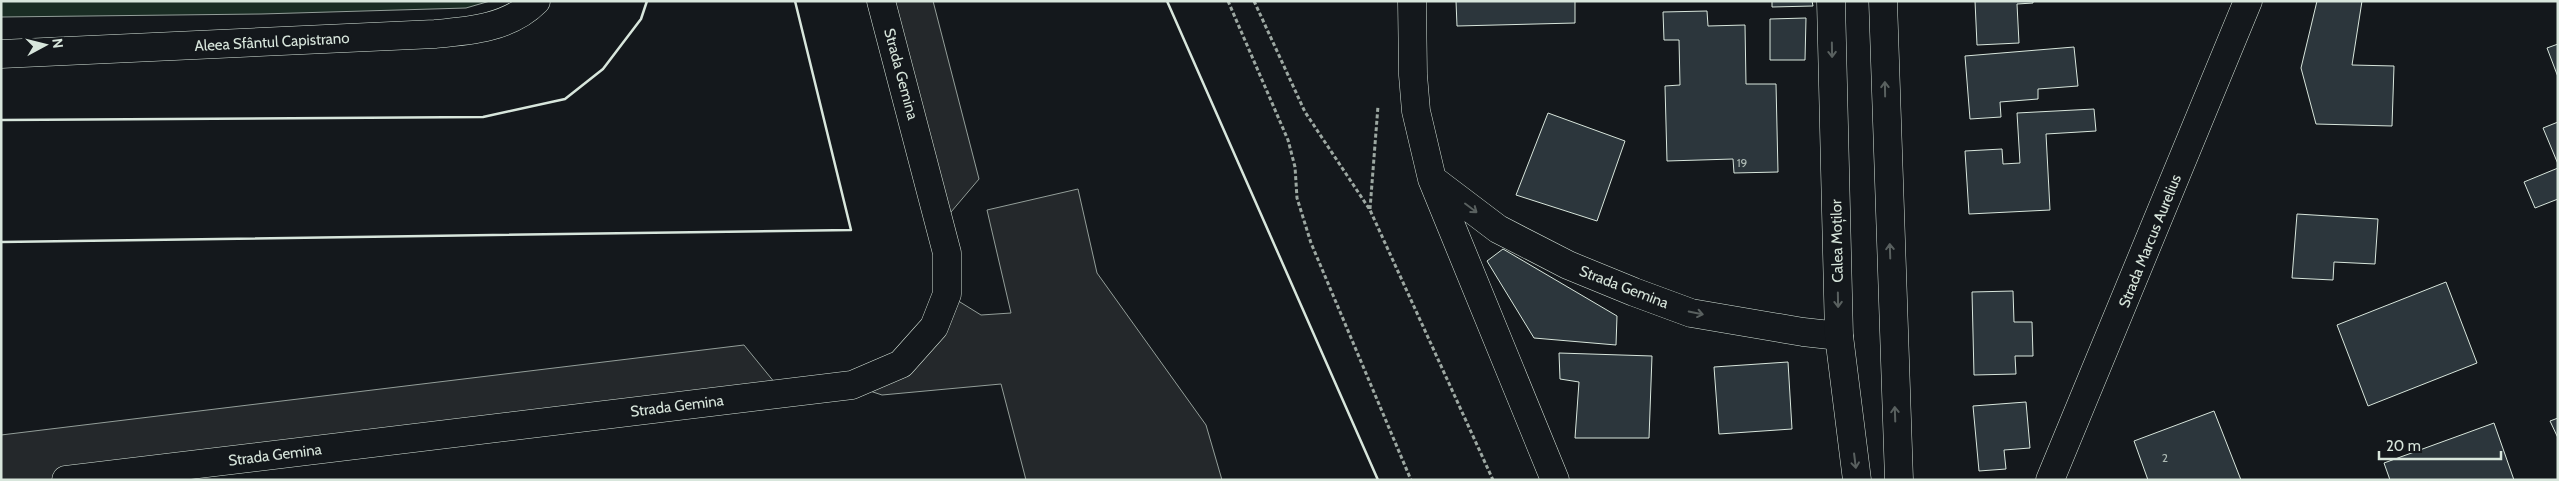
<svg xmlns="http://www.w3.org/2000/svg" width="2559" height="481" viewBox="0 0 2559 481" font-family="Cabin,sans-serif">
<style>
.green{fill:#1a2d24;stroke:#939e99}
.parking{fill:#24282b;stroke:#939e99}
.building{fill:#2c363c;stroke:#d8e6dc}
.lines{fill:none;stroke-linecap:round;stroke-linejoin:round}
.minor-casing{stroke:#d8e6dc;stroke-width:29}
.major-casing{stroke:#d8e6dc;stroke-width:29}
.path{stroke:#9da8a2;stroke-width:3;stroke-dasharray:4 2.5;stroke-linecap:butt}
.minor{stroke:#14181c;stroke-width:28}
.major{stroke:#14181c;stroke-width:28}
.wall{stroke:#d8e6dc;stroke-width:2.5}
.oneway{stroke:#59605f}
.labels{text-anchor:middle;stroke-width:4;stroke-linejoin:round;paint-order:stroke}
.number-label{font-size:12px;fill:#adbab4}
.street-label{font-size:15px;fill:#d8e6dc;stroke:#14181c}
</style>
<rect width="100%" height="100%" fill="#14181c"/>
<path class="green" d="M1 1H490L466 8 261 14 1 17Z"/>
<path class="parking" d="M881 1H933L979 179 940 225Z
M1078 189 1097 273 1206 425 1222 480H1026L1001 384 882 395 852 385 901 364 947 294 981 315 1011 313 987 210Z
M744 345 784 394 66 480H1V435Z"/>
<path class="building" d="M1456 1H1575V23L1457 26Z
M1772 1H1812L1813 6 1772 7Z
M1975 1H2033V3L2017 4 2019 43 1977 45Z
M2317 1H2362L2352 65 2394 66 2392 126 2316 124 2301 68Z
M1707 11 1708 26 1745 25 1746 84H1776L1778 172 1734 173 1733 159 1667 161 1665 86 1680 85 1679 40H1664L1663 12Z
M1806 18 1805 60H1770V19Z
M2558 44V77L2547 48Z
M2074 47 2078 86 2038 89V99L2000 102 2001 117 1970 119 1965 56Z
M2094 109 2096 131 2046 134 2050 210 1969 214 1965 151 2002 149 2003 164 2020 163 2017 113Z
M1548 113 1625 141 1597 221 1516 195Z
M2558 122V164L2543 128Z
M2558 168V199L2535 208 2524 182Z
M2297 214 2378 219 2375 264 2334 262 2333 280 2292 278Z
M1503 249 1617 316 1616 345 1534 338 1487 261Z
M2446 282 2477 363 2368 406 2337 325Z
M2013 291 2014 322H2032L2033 356H2015L2016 374 1974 375 1972 292Z
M1559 353 1652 356 1649 438H1575L1579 382 1560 379Z
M1788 362 1792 429 1719 434 1714 367Z
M2026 402 2030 448 2004 450 2006 469 1979 471 1973 406Z
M2214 411 2241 480H2148L2134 441Z
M2558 418V438L2550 421Z
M2494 423 2514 480H2390L2384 463Z"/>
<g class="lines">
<g class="minor-casing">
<path id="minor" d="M1412 1 1413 75 1416 111 1432 179 1555 480
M1 54 435 34C470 31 509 28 536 1
M1432 179 1498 229 1568 265 1634 292 1691 313 1803 332 1839 336
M66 480 852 385 901 364 934 327 947 294V253L881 1
M2050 480 2248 1"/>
</g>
<g class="major-casing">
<path id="major" d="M1831 1 1839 336 1857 480
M1883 1 1899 480"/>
</g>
<path class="path" d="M1228 1 1288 140 1295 167 1297 198 1311 243 1411 480
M1254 1 1305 112 1370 210 1493 480
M1370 209 1378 106"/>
<use href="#minor" class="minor"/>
<use href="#major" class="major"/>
<path class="wall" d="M1167 1 1378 480
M1 120 483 117 565 99 603 69 641 19 647 1
M1 242 851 230 795 1"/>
</g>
<defs><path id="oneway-shaft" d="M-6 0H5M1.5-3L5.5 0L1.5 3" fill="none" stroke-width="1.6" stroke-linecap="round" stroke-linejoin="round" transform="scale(1.25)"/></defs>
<g class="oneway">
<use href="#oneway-shaft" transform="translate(1832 50) rotate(89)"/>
<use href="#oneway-shaft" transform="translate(1885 89) rotate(-91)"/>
<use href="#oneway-shaft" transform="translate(1471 208) rotate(37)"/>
<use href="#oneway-shaft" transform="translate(1890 251) rotate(-92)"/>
<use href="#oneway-shaft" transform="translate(1838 300) rotate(89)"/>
<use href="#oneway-shaft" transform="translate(1696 313) rotate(12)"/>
<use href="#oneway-shaft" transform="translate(1895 414) rotate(-92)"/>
<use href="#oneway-shaft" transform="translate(1855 461) rotate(83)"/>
</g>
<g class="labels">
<g class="number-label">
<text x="1742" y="167">19</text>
<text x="2165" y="462">2</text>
</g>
<g class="street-label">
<text transform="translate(272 42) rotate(-3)" y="5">Aleea Sfântul Capistrano</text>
<text transform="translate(901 74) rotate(75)" y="5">Strada Gemina</text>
<text transform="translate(1837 241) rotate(-91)" y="5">Calea Moților</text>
<text transform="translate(2150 241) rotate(-68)" y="5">Strada Marcus Aurelius</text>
<text transform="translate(1624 287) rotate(21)" y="5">Strada Gemina</text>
<text transform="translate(677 406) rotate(-7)" y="5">Strada Gemina</text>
<text transform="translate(275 455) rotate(-7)" y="5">Strada Gemina</text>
</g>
</g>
<rect width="2559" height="481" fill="none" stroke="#d8e6dc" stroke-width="5"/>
<g transform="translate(45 45) rotate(83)" stroke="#14181c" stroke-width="4" paint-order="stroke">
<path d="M0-4L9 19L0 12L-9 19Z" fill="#d8e6dc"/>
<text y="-8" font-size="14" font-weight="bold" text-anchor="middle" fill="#d8e6dc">N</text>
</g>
<path d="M2379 451v8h122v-8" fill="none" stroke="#d8e6dc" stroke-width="2.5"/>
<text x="2386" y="451" font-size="15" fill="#d8e6dc" stroke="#14181c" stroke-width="4" paint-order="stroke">20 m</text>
</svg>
